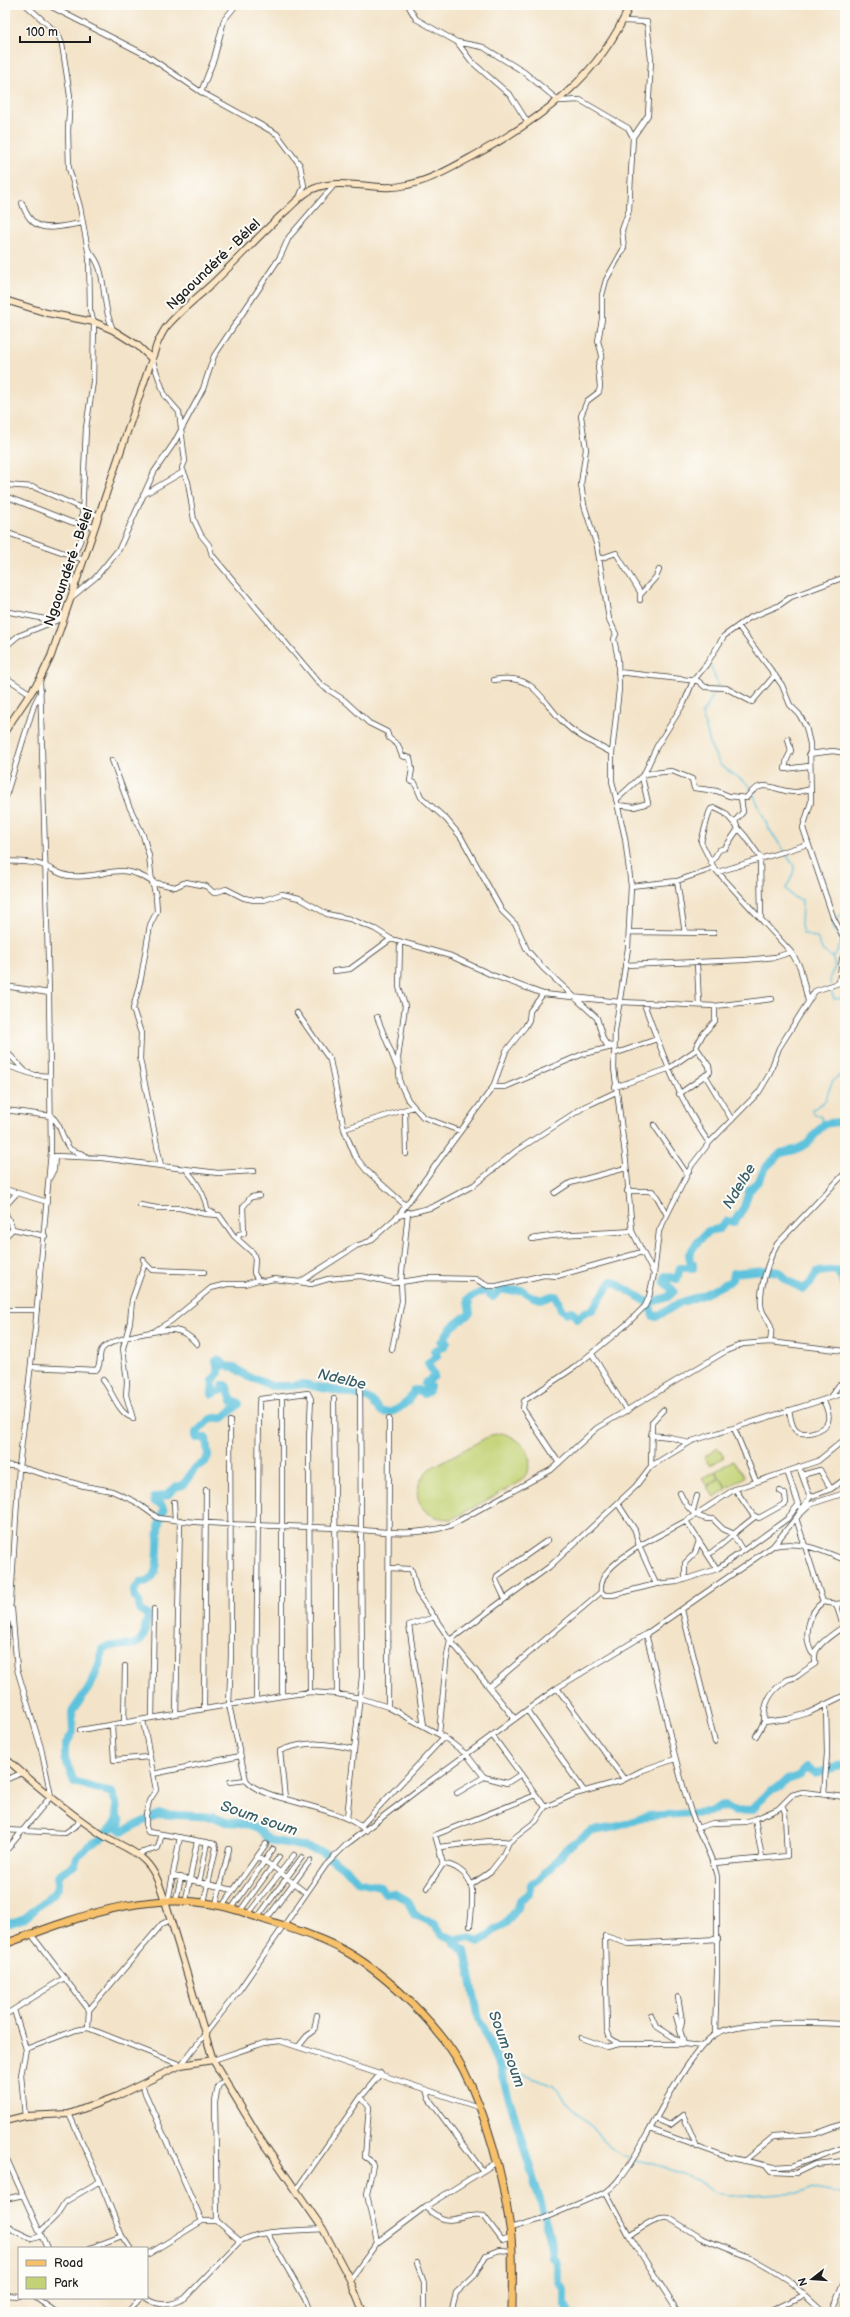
<svg xmlns="http://www.w3.org/2000/svg" width="850" height="2317" viewBox="0 0 850 2317" font-family="'Balsamiq Sans',sans-serif">
<style>
.green{fill:#c3d274;stroke:#707748}
.lines{fill:none;stroke-linecap:round;stroke-linejoin:round}
.stream{stroke:#5fc2dd;stroke-width:1.5}
.river{stroke:#5fc2dd;stroke-width:8}
.street-casing{stroke:#3c3a36;stroke-width:6}
.secondary-casing{stroke:#3c3a36;stroke-width:8}
.primary-casing{stroke:#3c3a36;stroke-width:9}
.street{stroke:#fff;stroke-width:4.5}
.secondary{stroke:#fce6c4;stroke-width:6}
.primary{stroke:#f7c06b;stroke-width:7}
.labels{text-anchor:middle;stroke-width:4;stroke-linejoin:round;paint-order:stroke}
.street-label{font-size:14px;fill:#1c1c1c;stroke:#fdfcf7}
.water-label{font-size:15px;font-style:italic;fill:#375e69;stroke:#fdfcf7}
</style>
<rect width="100%" height="100%" fill="#fdfcf7"/>
<filter id="ink" filterUnits="userSpaceOnUse"><feTurbulence type="fractalNoise" baseFrequency=".025" numOctaves="2"/><feDisplacementMap in="SourceGraphic" scale="8" xChannelSelector="R" yChannelSelector="G"/><feConvolveMatrix kernelMatrix="1 2 1 2 8 2 1 2 1" color-interpolation-filters="sRGB"/></filter>
<filter id="wash" filterUnits="userSpaceOnUse"><feTurbulence type="fractalNoise" baseFrequency=".012" numOctaves="4" result="noise"/><feDisplacementMap in="SourceGraphic" scale="16" xChannelSelector="R" yChannelSelector="G"/><feGaussianBlur stdDeviation="0.9" result="paint"/><feColorMatrix in="noise" values="0 0 0 0 0 0 0 0 0 0 0 0 0 0 0 0 0 1.4 0 .05"/><feComposite in="paint" operator="in"/></filter>
<g filter="url(#wash)">
<rect width="100%" height="100%" fill="#f3e3c8"/>
<path class="green" d="M502 1433C527 1440 540 1462 520 1482L452 1519C419 1520 406 1492 429 1469L491 1435Z
M718 1448 724 1457 710 1466 704 1457Z
M733 1460 745 1477 727 1488 716 1471Z
M715 1471 719 1478 707 1486 702 1479Z
M720 1478 727 1489 714 1497 707 1487Z
M839 2296 845 2297V2312H836Z"/>
<g class="lines">
<path class="stream" d="M711 666 718 686
M717 689 702 714 711 747 720 765 749 785 751 790
M753 793 768 827 794 866C795 874 789 881 786 889L793 897 802 900 801 925 803 933 817 938 823 951 832 957
M835 917 841 916 845 905
M832 957 836 954 842 941 833 929V921
M830 984V977L835 967 832 957
M830 988 834 999 845 998
M845 1060V1062
M823 1124 821 1117 813 1113 812 1110 825 1101 832 1082 843 1073 845 1067
M499 2067C517 2073 538 2078 554 2087 560 2091 562 2097 566 2101 586 2117 606 2152 631 2158
M635 2159 664 2167 704 2184 713 2191 730 2196 800 2192 811 2188 845 2195"/>
<path class="river" d="M649 1303 653 1316 656 1317 679 1303 703 1295 729 1282 732 1279 733 1273 764 1270 779 1272 785 1279 803 1289 810 1284 817 1272 837 1270 845 1286
M117 1817 116 1803 112 1793 74 1782 65 1758V1746L73 1732 72 1712 92 1683 101 1660 102 1649C115 1640 143 1655 145 1629 145 1623 149 1620 147 1614L140 1611 139 1602 135 1597 134 1591 140 1582C144 1581 145 1583 149 1580 164 1571 153 1528 164 1510L161 1504 155 1502 154 1498 167 1495 176 1487 183 1485 196 1467 205 1462 208 1456 206 1438H196V1433C200 1429 209 1418 214 1418 218 1417 219 1419 223 1418L239 1404 238 1402 232 1401 226 1385H223L222 1390 212 1394 213 1380 219 1372 216 1361 220 1360 225 1366 234 1367 248 1377 257 1379 271 1386H291L303 1384 363 1396 371 1400 380 1411C393 1417 410 1402 414 1390H418L424 1394 429 1391 430 1387H426L425 1384 434 1376 428 1363 437 1356 435 1350 444 1347 441 1342H447L445 1336 452 1327 470 1313 468 1299 485 1290 493 1297 501 1289 510 1291 522 1290C527 1294 536 1300 543 1299 548 1298 550 1295 556 1296L561 1309 566 1313 572 1311 577 1319 585 1312 592 1310 612 1281 649 1303 668 1297 674 1291 664 1282 665 1276 677 1279 680 1268H693V1264L690 1261 689 1254 696 1244 708 1231 719 1229 727 1221 734 1222 744 1207 749 1191 759 1180 765 1168 781 1153 795 1150 807 1144 824 1124 845 1121
M5 1925 25 1918 54 1893 58 1888V1878L61 1873 75 1864 77 1858 88 1846 101 1839 115 1824 117 1817 120 1821 119 1828 123 1831 159 1814 214 1817 226 1822 241 1823 258 1829 269 1840 306 1847 324 1853 353 1875 357 1881 380 1886 385 1893 396 1894 408 1901 414 1914 434 1924 442 1935 452 1938 455 1944 465 1951 479 2019 498 2062 546 2220 552 2248 551 2258 555 2260 559 2282 564 2289V2303L569 2312
M452 1939 471 1938 478 1942 487 1937 496 1928 505 1924 518 1908 520 1900 529 1893 531 1885 550 1869 566 1849 591 1831 612 1828 648 1816 709 1812 719 1807 726 1806 735 1812 746 1811 752 1809 771 1790 781 1786 787 1780 799 1776 807 1768 815 1773 845 1765"/>
</g>
</g>
<g filter="url(#ink)">
<g class="lines">
<g class="street-casing">
<path id="street" d="M26 5 58 34 62 44 70 96 68 131 69 168 80 207 89 256 90 310 94 322 93 382 86 428 81 539C74 554 66 571 74 587
M48 5 146 55 201 92 277 134 300 165 304 186 299 198
M408 5 416 19 457 42 472 62 511 96 528 123
M624 17 623 21 647 22 651 60 648 115 633 137
M457 42 483 47 524 72 559 101 580 100 628 128 633 137 629 210 622 230 624 248 606 280 602 295V319L598 341 602 355 598 366 600 387 599 392 587 401 581 416 586 449 581 484 584 505 597 546 609 619 616 634 614 639 618 659 619 689 612 753V781L625 838 631 886 628 948 615 1031 614 1068 626 1162 632 1231 654 1274
M201 92 214 59 224 20 236 5
M22 203C33 237 54 227 83 223
M88 250C104 265 102 285 106 305 107 314 110 322 113 330
M152 359 165 396 179 412 185 461 182 468 188 482 194 520 201 535 209 545 212 555 321 685 344 700 369 723 387 732 389 738 398 745 402 756 410 758 412 769 410 781 415 783 421 797 446 819 461 837 502 911 516 925 527 950 543 968 597 1018 603 1039 607 1045 614 1047
M5 485 34 487 99 516
M143 495 183 472
M5 496 71 522 95 527
M5 532 84 560
M599 559 616 553 640 592V600
M641 594 656 577 659 570
M72 597 96 577 119 549 154 472 174 443 203 389 214 356 280 257 289 237 335 184
M5 611 55 621
M739 627 782 685 790 705 799 714 806 727 810 744 811 802 803 828 833 917 845 940
M5 647 18 636 63 618
M618 672 698 681 705 687 726 688 752 702 775 675
M5 677 31 694
M494 680C535 672 540 700 565 724 578 737 596 744 612 753
M788 739 791 751 787 759 785 769 809 766
M809 754 833 751 845 753
M112 760 129 806 143 835 149 856 152 882 175 887 186 882 206 886 214 893 226 889 244 898 254 900H264L282 894 299 898 327 914 350 919 375 929 391 939 451 956 492 975 543 994 620 1002 715 1006 772 999
M644 774 672 771 692 779 694 788 717 791 729 796 746 798C763 775 774 792 795 792 800 792 806 790 811 789
M5 799 34 705 41 691
M616 800 644 774 657 746 684 703 693 681 706 665 724 636 749 618 778 606 791 597 845 577
M617 805 634 807 648 803 642 777
M5 861C17 862 31 861 42 865 52 868 59 875 70 876 104 880 118 859 152 882L156 896 157 911 150 925 141 978 133 1009 141 1033 140 1059 161 1166 218 1173 254 1171
M711 863 719 850 725 848 738 829 735 821 743 812 741 798
M714 868 701 842 709 813 711 809 715 808 725 813 746 837 760 857 761 919
M718 872 808 844
M677 881 685 933
M631 886 677 881 714 868 791 952 800 967 808 1001
M629 932 714 933
M400 942 399 987 405 1006 398 1058 400 1083 408 1100 423 1117 460 1131
M697 963 699 1005
M625 965 745 960 776 957 791 952
M334 971 350 969 391 939
M839 983 842 959 845 954
M5 986 49 993
M644 1004C663 1055 678 1098 709 1143
M297 1013 330 1060 344 1129 355 1156 366 1170 405 1205
M377 1017 397 1067
M5 1050 26 1072
M614 1054 657 1039
M5 1065 35 1075 50 1076
M705 1075 732 1120
M493 1087 506 1051 525 1027 529 1020 530 1011 543 994
M615 1087 668 1069 697 1049
M616 1092 584 1107 516 1151 474 1185 433 1207 398 1216 370 1241 356 1246 300 1282 311 1284 328 1279 361 1276 394 1283 427 1278 475 1279 488 1286H497L544 1275 557 1276 642 1252
M679 1094 710 1072 709 1066 696 1047 703 1034 715 1021V1006
M5 1110 51 1116C62 1124 61 1139 70 1149 75 1153 82 1152 87 1157
M405 1110 406 1154
M654 1125 687 1174
M344 1129 413 1107
M186 1170C196 1180 205 1196 207 1209L214 1213
M50 1177 54 1169 55 1156 102 1158 161 1166
M5 1189 47 1202
M627 1191H652L657 1197 667 1215
M555 1193 570 1183 626 1168
M140 1205 157 1208H180L205 1214 219 1215 234 1236 253 1253 255 1259 254 1273 258 1280 264 1281 274 1279 300 1282
M5 1206 17 1193
M5 1212 13 1229
M398 1216 493 1087H505L583 1054 612 1047
M5 1237 13 1229 45 1236
M532 1239C565 1232 598 1234 632 1231
M238 1240 239 1234 244 1233 243 1207 251 1197 259 1196
M145 1263 152 1270 204 1272
M5 1310H37
M156 1330 171 1321 211 1288 227 1284H245L258 1280
M770 1342C771 1337 772 1329 770 1324 768 1319 764 1316 762 1310 757 1294 769 1258 777 1244L845 1173
M392 1349 402 1301 401 1282 408 1212
M592 1354 627 1411
M31 1367 96 1370C103 1364 97 1353 103 1348 113 1338 160 1329 174 1330 184 1331 191 1337 197 1344
M103 1380C111 1389 119 1414 131 1417
M282 1396V1696
M830 1397 839 1385 845 1383
M334 1399 337 1694
M789 1410C790 1415 791 1423 794 1428 799 1439 826 1431 828 1421 830 1414 826 1406 823 1400
M133 1419 126 1395 127 1382 123 1348 130 1322 132 1300 145 1263 143 1259
M230 1421 231 1655 229 1705 246 1780
M734 1428 756 1481
M651 1435 670 1437 688 1443
M559 1463 523 1409 524 1401 575 1367 627 1324 645 1306 649 1297 654 1274 659 1231 692 1165 709 1143 759 1092 769 1075 779 1048 815 991 845 981
M5 1465 19 1467 84 1486 112 1491 134 1501 158 1518C216 1526 276 1525 334 1528 377 1530 407 1538 449 1526L551 1470 597 1428 726 1351 743 1344 770 1342 845 1351
M651 1466 692 1441 845 1393
M799 1467 810 1497 796 1518 823 1602
M787 1471 799 1506
M802 1475 820 1470 831 1489
M735 1489 753 1515 759 1518 786 1503 785 1494 780 1491
M810 1497 831 1489 845 1479
M174 1502 175 1520
M693 1510 697 1496
M686 1521 717 1569
M773 1546C799 1540 821 1550 845 1560
M743 1551 787 1519 798 1505
M708 1555C725 1543 738 1529 755 1517
M390 1568 410 1569 412 1571 417 1592 450 1640 446 1662 439 1734
M685 1579V1563L695 1553 699 1541
M656 1584 639 1546 686 1521 735 1489 818 1461 845 1439
M601 1592C598 1571 624 1557 639 1546L635 1530 618 1504
M505 1599 549 1567 635 1487 651 1466 652 1422 663 1410
M845 1603 836 1604 845 1631
M682 1610 715 1742
M646 1634C661 1691 671 1750 689 1806 696 1831 712 1852 717 1877V1972L715 2034
M5 1647 11 1600 19 1467 35 1329 51 1152 49 993 40 679
M815 1655 812 1653C803 1637 808 1612 823 1602L836 1604
M489 1687 450 1640 505 1599 496 1580 497 1576 548 1540
M557 1688 624 1779
M256 1700 259 1403 260 1399 308 1393 311 1399 309 1439 310 1692
M388 1707 389 1419
M204 1709 206 1490
M527 1710 584 1791
M176 1714 180 1520
M152 1718 154 1609
M515 1719 489 1687 601 1592 605 1595H613L656 1584 677 1582 717 1569 743 1551 732 1533 723 1529 713 1519C696 1520 686 1507 680 1493
M143 1720 153 1774 240 1756
M764 1722C764 1702 770 1691 787 1680 790 1678 793 1679 796 1677 803 1672 808 1668 815 1664 816 1660 814 1659 815 1655 815 1645 836 1632 843 1627
M124 1723 125 1666
M112 1726 114 1760 149 1757
M424 1726 409 1625 435 1617
M80 1730 282 1696 310 1692 337 1694 360 1698 388 1707 444 1737 467 1755 484 1777 507 1783 521 1774
M492 1735 545 1807
M756 1736 764 1722 788 1719 808 1713 845 1695
M153 1774 156 1790 149 1801 146 1815V1827L148 1832 162 1834
M5 1780 22 1773
M230 1782 246 1780C260 1801 340 1805 366 1831
M457 1793 484 1777
M824 1795 827 1753 826 1704
M285 1798 280 1751C306 1740 327 1743 353 1749
M347 1818 362 1676 360 1382
M755 1819 762 1858
M361 1826 444 1737
M697 1828 713 1823 745 1822 755 1819 778 1809 792 1795 803 1792 845 1797
M5 1830 65 1833 78 1824 79 1819
M439 1847C458 1846 492 1838 509 1842
M5 1852 51 1796 41 1748 17 1669 12 1609
M137 1854 158 1848 162 1834 215 1844 216 1848 204 1902
M257 1857 272 1866 306 1893
M715 1863 787 1856 785 1812 782 1805
M443 1864C454 1864 468 1874 471 1885 474 1897 471 1914 470 1926
M173 1876 233 1890
M199 1883 207 1842
M471 1885 491 1871 502 1857 509 1842 536 1821 545 1807 575 1794 621 1781 643 1770 675 1759
M427 1888 443 1864 435 1835 536 1795
M176 1900 181 1877
M186 1900 197 1841
M168 1901 180 1837
M216 1904 229 1849
M223 1905 266 1844
M232 1908 273 1849
M240 1911 279 1857
M248 1914 294 1855
M257 1918 302 1857
M265 1921 310 1861
M31 1934 89 2010
M678 1997 682 2021 681 2027
M14 2010 26 2049
M5 2015 64 1978
M651 2015 656 2026 684 2044 676 2016
M88 2028 89 2010 162 1924 170 1920
M581 2038 607 2047 619 2044H684L702 2046
M619 2044 610 2038 607 2030 605 1936 629 1944 718 1939
M298 2047 307 2036 314 2031 317 2015
M213 2060 264 2043 280 2041 478 2107
M225 2080 218 2086 215 2102 217 2221 240 2241C264 2229 296 2231 323 2229
M141 2084 202 2221
M426 2090 429 2099 482 2170
M361 2097 369 2107 365 2157 371 2161 373 2165 367 2194 377 2243
M69 2114 100 2181 122 2236 130 2248
M25 2116 21 2075 26 2049 76 2030 88 2028 181 2065 240 1989 326 1865 347 1844 419 1789 557 1688 646 1634 773 1546 796 1518 811 1504 845 1493
M656 2119 670 2125 683 2115 697 2147
M650 2129 727 2157 774 2167 792 2166 845 2147
M5 2155 47 2248
M744 2161 773 2137 815 2134 845 2123
M766 2166 771 2172 796 2173 815 2164 845 2161
M296 2190 361 2097 381 2073
M606 2192 629 2235 678 2312
M5 2199 23 2195
M425 2207C453 2232 455 2212 484 2216L502 2240 511 2237
M11 2227 13 2230 32 2239 41 2236
M510 2228 542 2219 606 2192C622 2181 639 2149 649 2131 662 2108 694 2046 716 2034 741 2019 814 2023 845 2024
M41 2231 56 2216 65 2202 100 2181
M267 2233 305 2299 310 2312
M629 2235C641 2228 655 2216 669 2218L701 2238 751 2258 770 2269 789 2281 823 2312
M90 2248 122 2236
M147 2255 202 2221H217
M417 2263 424 2283V2312
M350 2280 377 2243 425 2207 497 2162
M5 2295 19 2296
M36 2298 56 2312
M146 2298C159 2307 171 2306 185 2298L240 2241
M128 2312 140 2298
M451 2312 456 2293 475 2275 486 2255 499 2250 511 2251
M769 2312 804 2295
M831 2312 845 2280"/>
</g>
<g class="secondary-casing">
<path id="secondary" d="M5 300 47 313 94 322 113 330 137 345 152 359
M5 731 40 679 51 656 157 344C160 338 163 330 168 325 181 310 198 297 213 283 238 259 261 233 287 210 295 203 303 193 313 189 343 176 377 193 407 185 432 180 455 166 477 154 542 118 600 76 630 5
M5 1758C35 1784 65 1810 98 1832 113 1843 131 1847 145 1861 156 1872 160 1886 165 1901L213 2060 261 2140 323 2229 350 2280 363 2312
M5 2121 25 2116 69 2114 115 2097 181 2065 213 2060"/>
</g>
<g class="primary-casing">
<path id="primary" d="M5 1944C80 1916 160 1884 240 1911 275 1924 315 1934 347 1952 387 1975 441 2027 463 2069 487 2116 503 2175 510 2228 514 2255 512 2284 512 2312"/>
</g>
<use href="#street" class="street"/>
<use href="#secondary" class="secondary"/>
<use href="#primary" class="primary"/>
</g>
</g>
<g class="labels">
<g class="street-label">
<text transform="translate(213 264) rotate(-44)" y="5">Ngaoundéré - Bélel</text>
<text transform="translate(68 567) rotate(-71)" y="5">Ngaoundéré - Bélel</text>
</g>
<g class="water-label">
<text transform="translate(739 1186) rotate(-59)" y="5">Ndelbe</text>
<text transform="translate(342 1379) rotate(13)" y="5">Ndelbe</text>
<text transform="translate(259 1818) rotate(19)" y="5">Soum soum</text>
<text transform="translate(507 2049) rotate(70)" y="5">Soum soum</text>
</g>
</g>
<rect width="850" height="2317" fill="none" stroke="#fdfcf7" stroke-width="20"/>
<rect x="18" y="2247" width="130" height="52" fill="#fdfcf7" stroke="#a3a29f"/>
<rect x="26" y="2260" width="20" height="6" fill="#f7c06b" stroke="#a3a29f"/>
<text x="54" y="2267" font-size="12" fill="#1c1c1c">Road</text>
<rect x="26" y="2277" width="20" height="12" fill="#c3d274" stroke="#a3a29f"/>
<text x="54" y="2287" font-size="12" fill="#1c1c1c">Park</text>
<g transform="translate(812 2279) rotate(253)" stroke="#fdfcf7" stroke-width="3" paint-order="stroke">
<path d="M0-3L7 15L0 10L-7 15Z" fill="#1c1c1c"/>
<text y="-6" font-size="11" font-weight="bold" text-anchor="middle" fill="#1c1c1c">N</text>
</g>
<path d="M20 36v6h70v-6" fill="none" stroke="#1c1c1c" stroke-width="2"/>
<text x="26" y="36" font-size="12" fill="#1c1c1c" stroke="#fdfcf7" stroke-width="3" paint-order="stroke">100 m</text>
</svg>
